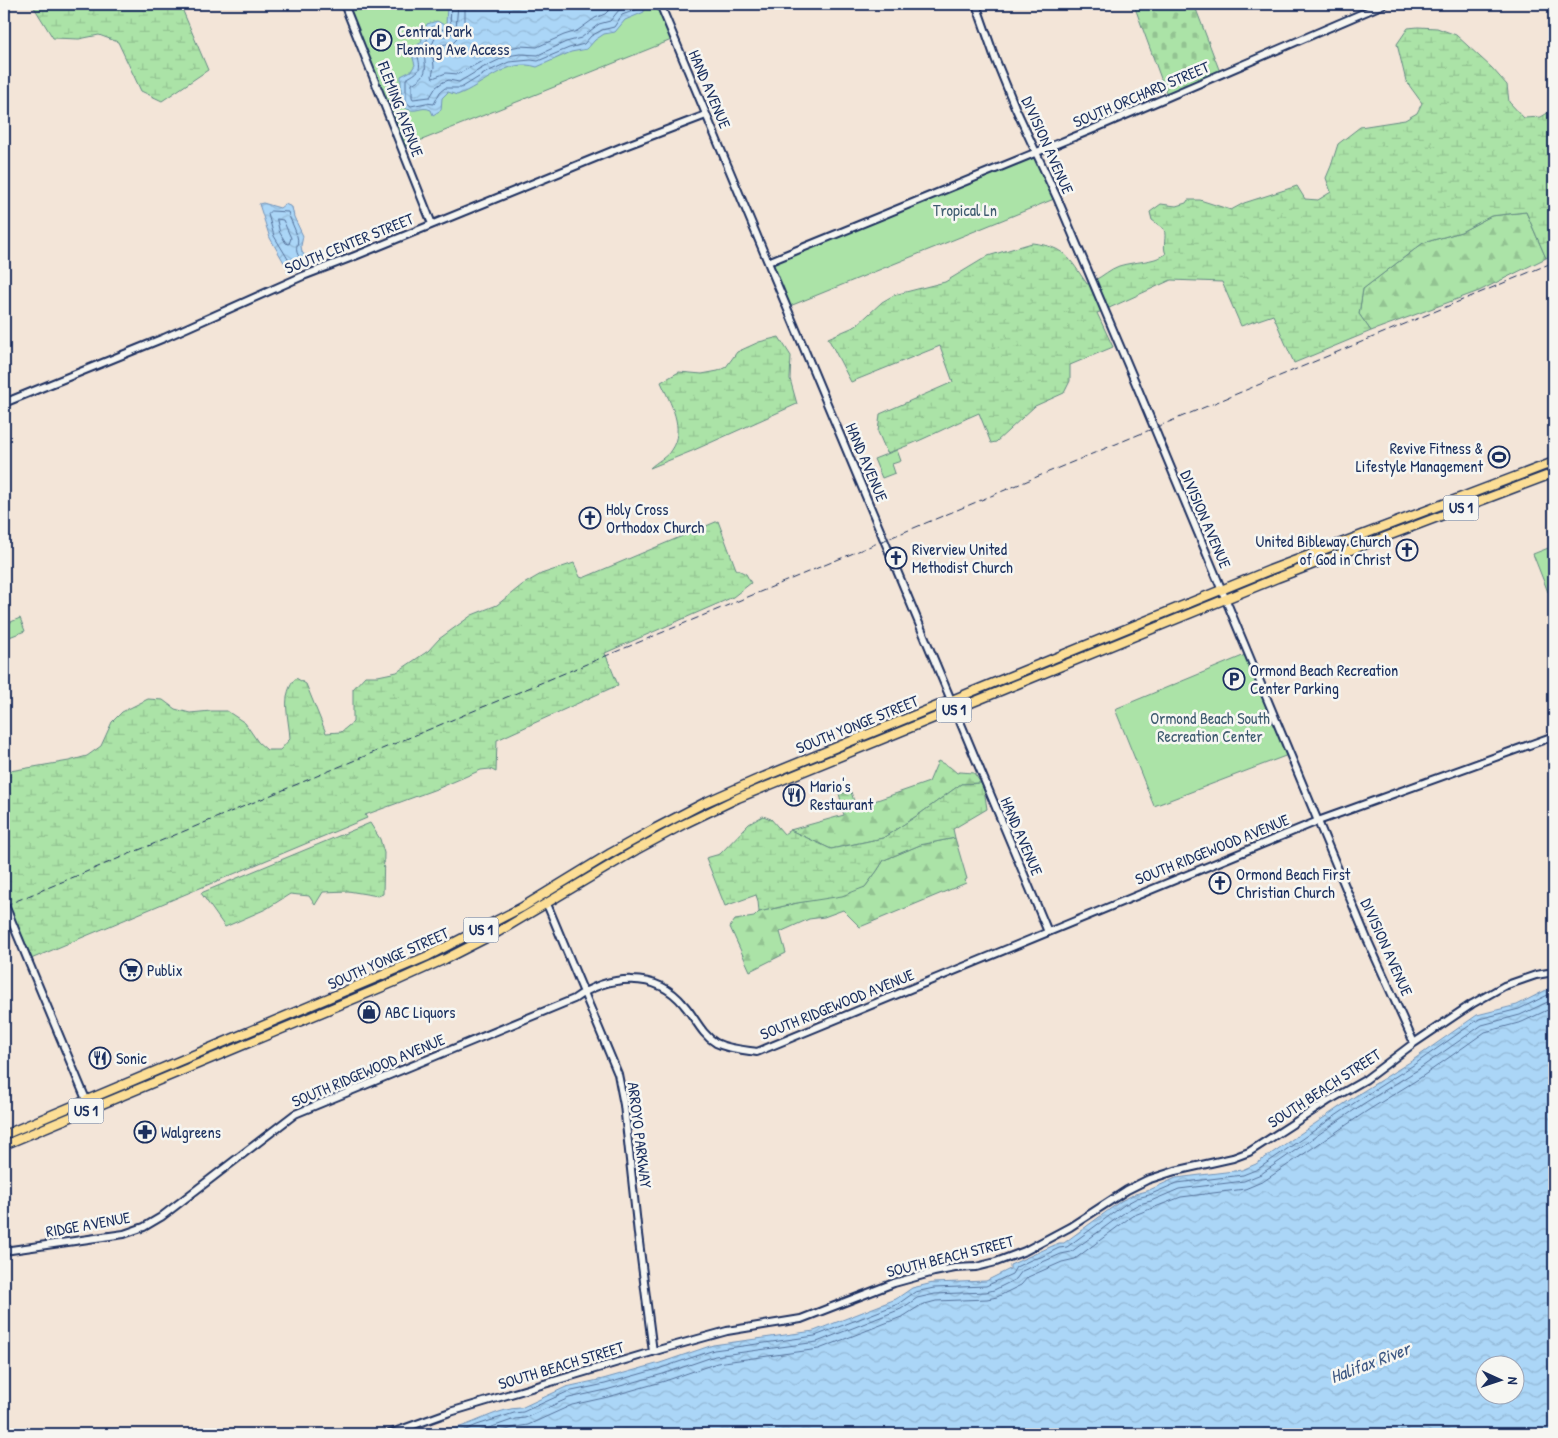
<svg xmlns="http://www.w3.org/2000/svg" width="1558" height="1438" viewBox="0 0 1558 1438" font-family="'Patrick Hand',sans-serif">
<style>
.forest{fill:url(#forest-firs);stroke:#638982}
.wetland{fill:url(#wetland-marsh);stroke:#638982}
.cemetery{fill:url(#cemetery-stones);stroke:#638982}
.park{fill:#abe3a7;stroke:#638982}
.water{fill:url(#water-waves);stroke:#7193ba;fill-rule:evenodd}
.lines{fill:none;stroke-linecap:round;stroke-linejoin:round}
.shore{stroke:#55729b;stroke-width:1}
.secondary-casing{stroke:#1b2f5e;stroke-width:10}
.primary-casing{stroke:#1b2f5e;stroke-width:11}
.secondary{stroke:#f6f6f2;stroke-width:6}
.primary{stroke:#fcde96;stroke-width:8}
.rail{stroke:#1b2f5e;stroke-width:1;stroke-dasharray:8 4;stroke-linecap:butt}
.labels{text-anchor:middle;stroke-width:5;stroke-linejoin:round;paint-order:stroke}
.shield{fill:#f6f6f2;stroke:#5d6b8a;stroke-width:1}
.shield-label{font-size:15px;font-weight:bold;fill:#1b2f5e}
.poi-label{font-size:16px;fill:#1b2f5e;stroke:#f6f6f2;text-anchor:start}
.street-label{font-size:16px;fill:#1b2f5e;stroke:#f6f6f2}
.park-label{font-size:16px;fill:#3f5c70;stroke:#f6f6f2}
.water-label{font-size:18px;font-style:italic;fill:#3f5984;stroke:#f6f6f2}
</style>
<defs>
<pattern id="forest-firs" width="22" height="20" patternUnits="userSpaceOnUse" patternTransform="scale(1.25)"><rect width="22" height="20" fill="#abe3a7"/><path d="M5 1l3.5 6h-7zM16 11l3.5 6h-7z" fill="#93c392"/></pattern>
<pattern id="wetland-marsh" width="20" height="14" patternUnits="userSpaceOnUse" patternTransform="scale(1.25)"><rect width="20" height="14" fill="#abe3a7"/><path d="M1 5h8M5 5V1M11 12h8M15 12V8" fill="none" stroke="#93c392"/></pattern>
<pattern id="cemetery-stones" width="16" height="16" patternUnits="userSpaceOnUse" patternTransform="scale(1.25)"><rect width="16" height="16" fill="#abe3a7"/><path d="M2 7V4a2 2 0 0 1 4 0v3zM10 15v-3a2 2 0 0 1 4 0v3z" fill="#93c392"/></pattern>
<pattern id="water-waves" width="16" height="10" patternUnits="userSpaceOnUse" patternTransform="scale(1.25)"><rect width="16" height="10" fill="#abd6f7"/><path d="M0 5q4-4 8 0t8 0" fill="none" stroke="#93b8d6"/></pattern>
</defs>
<rect width="100%" height="100%" fill="#f3e5d8"/>
<filter id="ink" filterUnits="userSpaceOnUse"><feTurbulence type="fractalNoise" baseFrequency=".02" numOctaves="2"/><feDisplacementMap in="SourceGraphic" scale="10" xChannelSelector="R" yChannelSelector="G"/><feConvolveMatrix kernelMatrix="1 2 1 2 8 2 1 2 1" color-interpolation-filters="sRGB"/></filter>
<g filter="url(#ink)">
<path class="forest" d="M1526 212 1546 258 1479 291 1371 331 1359 314 1363 289 1423 243 1461 232 1491 216Z
M938 761 950 767 957 773 960 772 974 773 981 783 961 784 921 813 883 838 831 849 790 830 844 815 839 793 851 792 855 804 860 806 929 782Z
M955 838 967 879 965 880 966 883 860 927 843 910 824 917 809 919 780 932 786 953 750 971 730 927 735 920 754 917 759 912 865 887 877 871 884 860 920 845Z"/>
<path class="wetland" d="M32 4H180L208 70 162 101 141 91 118 42 99 35 79 39 53 38Z
M1418 27 1437 28 1456 35 1492 68 1507 85 1509 102 1524 118 1541 117 1554 109V254L1546 258 1526 212 1491 216 1461 232 1423 243 1363 289 1359 314 1371 331 1294 363 1273 315 1241 326 1222 282 1171 280 1107 309 1095 280C1103 276 1110 269 1119 266 1135 261 1152 263 1166 254 1162 246 1167 238 1164 229L1152 220 1150 212 1161 204 1176 206 1186 203 1188 200H1200L1231 210 1244 203 1297 186 1305 199 1318 200 1331 192 1326 178 1331 166 1338 144 1360 127 1405 120 1417 113 1422 103 1406 81 1397 44 1408 28Z
M1032 243C1066 247 1069 258 1087 284L1090 283 1102 311 1097 313 1113 347 1070 365V381L1064 393 1035 406 996 442 991 443 979 413C948 426 919 443 887 453L878 432 880 414 953 382 940 346 851 382 828 338 856 326 882 302 894 295 945 282 988 256Z
M779 337 791 356 790 379 797 404 692 451 650 468C656 462 667 457 671 450 686 428 670 403 661 382L679 372 702 374 718 371 726 367 737 352 759 342Z
M718 521 736 569 746 574 751 583 733 597 605 653 618 685 497 740 496 772 490 769 481 770 439 788 365 815 367 818 31 959 4 896V772L69 761 87 756 101 746 112 722 122 712 148 699 163 700 175 709 190 713 211 711H227L245 723 258 742 267 750H280L290 739C289 718 280 695 296 678L306 684 326 733 341 732 353 722V689L365 676H378L397 672 428 651 439 639 472 615 497 605 522 585 541 574 574 563 580 577 583 578Z
M981 783 984 789 987 809 953 829 955 838 920 845 884 860 877 871 865 887 842 896 797 903 759 912 758 901 756 895 725 906 706 858 720 854 749 824 763 816 771 819 784 834 790 830 831 849 883 838 921 813 961 784Z
M370 823 380 839 384 853 383 894 378 896 348 891 323 892 315 905 309 896 290 894 266 909 225 927 201 893Z"/>
<path class="cemetery" d="M1138 4H1194L1220 72 1167 95 1134 5Z"/>
<path class="park" d="M343 4H660L674 39 402 148Z
M1035 156 1054 199 790 306 771 263Z
M897 450 901 461 892 464 895 473 882 478 874 459Z
M1551 547 1554 555V590L1548 592 1533 554Z
M20 618 25 631 4 639V625Z
M1245 655 1288 755 1154 806 1115 709Z"/>
<path class="water" d="M447 4H644V12L625 20 615 32 604 34 595 40 587 49 571 52 537 67C507 57 483 86 457 95L448 92 442 98 441 110 433 115 431 110C420 105 417 115 403 107L401 103V76L411 71 415 65 411 51 421 42 427 24 437 21 446 26Z
M263 203 280 208 285 204 292 207 294 217 303 236 301 246 302 252 311 263 290 273 270 238 259 204Z
M1554 986V1434H425C437 1431 449 1431 460 1427 480 1421 500 1408 521 1408L566 1387 603 1379 660 1363 713 1345 814 1331 896 1299 912 1288 933 1283 986 1281 1010 1269V1265L1059 1243H1064L1121 1201 1135 1194 1147 1191 1176 1178 1242 1170 1256 1164 1357 1095 1410 1062 1477 1015 1517 1005ZM1486 1366H1516V1396H1486Z"/>
<g class="lines">
<path class="shore" d="M451 4 450 28 444 30 435 26 432 27 425 45 417 52C421 70 422 70 406 79V102L411 106 426 103 434 104 440 92 445 88H461L487 72 509 62 531 60 538 61 569 48 584 44 591 36 602 30 614 27 622 15 638 9 639 4
M458 4 456 29 449 36H436L430 49 424 54C426 70 428 75 412 84V97L413 99 430 97 436 87 443 82 449 80 459 82 484 67 507 56 520 54 538 55 566 42 581 38 599 24 610 21 619 10 633 4
M465 4V26L461 35 453 43 440 45 433 57 434 67 432 76 433 78 446 73 458 74 505 49 520 46 537 47 564 35 577 31 595 18 605 14 615 4
M271 211 288 212C290 220 295 228 297 236 300 245 292 249 301 259L300 262 294 265 291 264 274 236 268 214Z
M277 219 283 220 291 238 289 244 286 243 280 233Z
M449 1434 461 1432 477 1425 514 1413 523 1412 567 1392 605 1384 661 1368 714 1350 815 1336 898 1304 915 1292 934 1288 986 1286 1012 1274 1016 1267 1033 1259 1041 1257 1059 1248 1067 1247 1124 1205 1137 1198 1149 1195 1177 1183 1243 1175 1258 1169 1360 1099 1412 1066 1479 1019 1519 1009 1554 992
M472 1434 515 1419 525 1418 569 1398 606 1390 663 1374 715 1356 817 1342 901 1309 917 1298 935 1294 986 1292 994 1290 1016 1279 1022 1271 1061 1254 1071 1252 1128 1210 1139 1204 1151 1201 1179 1189 1244 1181 1261 1174 1363 1104 1416 1071 1482 1025 1520 1015 1554 999
M493 1434 516 1427 528 1425 572 1405 608 1397 665 1381 717 1363 819 1349 904 1316 921 1305 936 1301 987 1299 997 1297 1021 1285 1028 1277 1062 1262 1075 1259 1132 1216 1181 1197 1245 1189 1264 1181 1367 1111 1420 1078 1485 1032 1522 1022 1554 1007"/>
<g class="secondary-casing">
<path id="secondary" d="M344 4 432 224
M660 4 1048 932
M976 4 995 58 1015 107 1058 200 1136 384 1367 939 1414 1043
M768 262 1091 130 1384 4
M4 403 164 338 303 276 355 256 622 147 706 115
M4 903 90 1109
M547 904 618 1074 624 1105 638 1234 653 1352
M4 1251 124 1234 144 1227 161 1217 295 1114 574 999C608 975 656 970 684 1005 695 1017 701 1034 716 1043 728 1049 743 1050 757 1052L1318 821 1554 736
M389 1434 450 1412 662 1349 727 1331 801 1319 894 1283 934 1272 955 1268 976 1267 996 1262 1025 1251 1070 1227 1127 1190 1147 1180 1175 1171 1233 1158 1249 1152 1328 1101 1365 1080 1414 1043 1472 1004 1504 986 1536 975 1554 972"/>
</g>
<g class="primary-casing">
<path id="primary" d="M4 1135 428 956 521 908 611 853 656 828 704 803 756 780 1270 570 1554 462
M4 1145 392 983 445 959 498 932 636 850 684 824 738 798 1277 578 1554 473"/>
</g>
<use href="#secondary" class="secondary"/>
<use href="#primary" class="primary"/>
<path class="rail" d="M4 906 1554 262"/>
</g>
</g>
<defs>
<g id="parking-ring" transform="scale(1.125)"><circle r="9.5" fill="#f6f6f2" stroke="#1b2f5e" stroke-width="1.5"/><path d="M-3.5-5.5H1a3.5 3.5 0 0 1 0 7H-1V5.5H-3.5ZM-1-3.4V-.6H.8a1.4 1.4 0 0 0 0-2.8Z" fill="#1b2f5e"/></g>
<g id="stadium-ring" transform="scale(1.125)"><circle r="9.5" fill="#f6f6f2" stroke="#1b2f5e" stroke-width="1.5"/><path d="M0-5a6.5 5 0 1 0 0 10a6.5 5 0 1 0 0-10ZM-3.5-1.8h7v3.6h-7Z" fill="#1b2f5e"/></g>
<g id="church-ring" transform="scale(1.125)"><circle r="9.5" fill="#f6f6f2" stroke="#1b2f5e" stroke-width="1.5"/><path d="M-1.2-6h2.4v3.5h3.3v2.4h-3.3V6h-2.4V-.1h-3.3v-2.4h3.3Z" fill="#1b2f5e"/></g>
<g id="restaurant-ring" transform="scale(1.125)"><circle r="9.5" fill="#f6f6f2" stroke="#1b2f5e" stroke-width="1.5"/><path d="M-5-6h1v4h1v-4h1v4h1v-4h1v5L-1.5 .5V6h-2V.5L-5-1ZM5-6V6H3V1.5H1.5Q1.5-4 5-6Z" fill="#1b2f5e"/></g>
<g id="supermarket-ring" transform="scale(1.125)"><circle r="9.5" fill="#f6f6f2" stroke="#1b2f5e" stroke-width="1.5"/><path d="M-6-5.5h2.5l.6 2H6L4.5 2H-2.5L-4.4-4H-6ZM-1.5 3.2a1.3 1.3 0 1 0 .1 0ZM3 3.2a1.3 1.3 0 1 0 .1 0Z" fill="#1b2f5e"/></g>
<g id="shop-ring" transform="scale(1.125)"><circle r="9.5" fill="#f6f6f2" stroke="#1b2f5e" stroke-width="1.5"/><path d="M-5-2.5h2.3a2.7 3.5 0 0 1 5.4 0H5L5.5 6h-11ZM-1.5-2.5h3a1.5 2.3 0 0 0-3 0Z" fill="#1b2f5e"/></g>
<g id="pharmacy-ring" transform="scale(1.125)"><circle r="9.5" fill="#f6f6f2" stroke="#1b2f5e" stroke-width="1.5"/><path d="M-2-6h4v4h4v4h-4v4h-4v-4h-4v-4h4Z" fill="#1b2f5e"/></g>
</defs>
<g fill-rule="evenodd">
<use href="#parking-ring" x="381" y="40"/>
<use href="#stadium-ring" x="1499" y="457"/>
<use href="#church-ring" x="590" y="518"/>
<use href="#church-ring" x="1407" y="550"/>
<use href="#church-ring" x="896" y="558"/>
<use href="#parking-ring" x="1234" y="679"/>
<use href="#restaurant-ring" x="794" y="795"/>
<use href="#church-ring" x="1220" y="883"/>
<use href="#supermarket-ring" x="131" y="970"/>
<use href="#shop-ring" x="369" y="1012"/>
<use href="#restaurant-ring" x="100" y="1058"/>
<use href="#pharmacy-ring" x="145" y="1132"/>
</g>
<g class="labels">
<g class="shield">
<rect x="1443.5" y="495.5" width="35" height="25" rx="4"/>
<rect x="936.5" y="697.5" width="35" height="25" rx="4"/>
<rect x="463.5" y="917.5" width="35" height="25" rx="4"/>
<rect x="68.5" y="1098.5" width="35" height="25" rx="4"/>
</g>
<g class="shield-label">
<text x="1461" y="513">US 1</text>
<text x="954" y="715">US 1</text>
<text x="481" y="935">US 1</text>
<text x="86" y="1116">US 1</text>
</g>
<g class="poi-label">
<text x="397" y="37">Central Park<tspan x="397" dy="18">Fleming Ave Access</tspan></text>
<text x="1483" y="454" text-anchor="end">Revive Fitness &amp;<tspan x="1483" dy="18">Lifestyle Management</tspan></text>
<text x="606" y="515">Holy Cross<tspan x="606" dy="18">Orthodox Church</tspan></text>
<text x="1391" y="547" text-anchor="end">United Bibleway Church<tspan x="1391" dy="18">of God in Christ</tspan></text>
<text x="912" y="555">Riverview United<tspan x="912" dy="18">Methodist Church</tspan></text>
<text x="1250" y="676">Ormond Beach Recreation<tspan x="1250" dy="18">Center Parking</tspan></text>
<text x="810" y="792">Mario's<tspan x="810" dy="18">Restaurant</tspan></text>
<text x="1236" y="880">Ormond Beach First<tspan x="1236" dy="18">Christian Church</tspan></text>
<text x="147" y="976">Publix</text>
<text x="385" y="1018">ABC Liquors</text>
<text x="116" y="1064">Sonic</text>
<text x="161" y="1138">Walgreens</text>
</g>
<g class="street-label">
<text transform="translate(710 89) rotate(67)" y="6">HAND AVENUE</text>
<text transform="translate(1141 94) rotate(-23)" y="6">SOUTH ORCHARD STREET</text>
<text transform="translate(401 109) rotate(69)" y="6">FLEMING AVENUE</text>
<text transform="translate(1048 145) rotate(66)" y="6">DIVISION AVENUE</text>
<text transform="translate(349 243) rotate(-22)" y="6">SOUTH CENTER STREET</text>
<text transform="translate(867 462) rotate(67)" y="6">HAND AVENUE</text>
<text transform="translate(1206 519) rotate(67)" y="6">DIVISION AVENUE</text>
<text transform="translate(857 724) rotate(-22)" y="6">SOUTH YONGE STREET</text>
<text transform="translate(1022 836) rotate(67)" y="6">HAND AVENUE</text>
<text transform="translate(1212 849) rotate(-22)" y="6">SOUTH RIDGEWOOD AVENUE</text>
<text transform="translate(1387 947) rotate(66)" y="6">DIVISION AVENUE</text>
<text transform="translate(388 958) rotate(-24)" y="6">SOUTH YONGE STREET</text>
<text transform="translate(837 1004) rotate(-22)" y="6">SOUTH RIDGEWOOD AVENUE</text>
<text transform="translate(368 1070) rotate(-23)" y="6">SOUTH RIDGEWOOD AVENUE</text>
<text transform="translate(1324 1088) rotate(-33)" y="6">SOUTH BEACH STREET</text>
<text transform="translate(640 1135) rotate(83)" y="6">ARROYO PARKWAY</text>
<text transform="translate(88 1224) rotate(-10)" y="6">RIDGE AVENUE</text>
<text transform="translate(950 1256) rotate(-14)" y="6">SOUTH BEACH STREET</text>
<text transform="translate(561 1365) rotate(-17)" y="6">SOUTH BEACH STREET</text>
</g>
<g class="park-label">
<text x="965" y="216">Tropical Ln</text>
<text x="1210" y="724">Ormond Beach South<tspan x="1210" dy="18">Recreation Center</tspan></text>
</g>
<g class="water-label">
<text transform="translate(1370 1363) rotate(-21)" y="6">Halifax River</text>
</g>
</g>
<rect width="1558" height="1438" fill="none" stroke="#f6f6f2" stroke-width="20"/>
<rect x="10" y="10" width="1538" height="1418" fill="none" stroke="#1b2f5e" stroke-width="2" filter="url(#ink)"/>
<g transform="translate(1500 1380) rotate(93)"><circle r="24" fill="#f6f6f2" stroke="#9ea6b7"/>
<path d="M0-4L9 19L0 12L-9 19Z" fill="#1b2f5e"/>
<text y="-8" font-size="14" font-weight="bold" text-anchor="middle" fill="#1b2f5e">N</text>
</g>
</svg>
